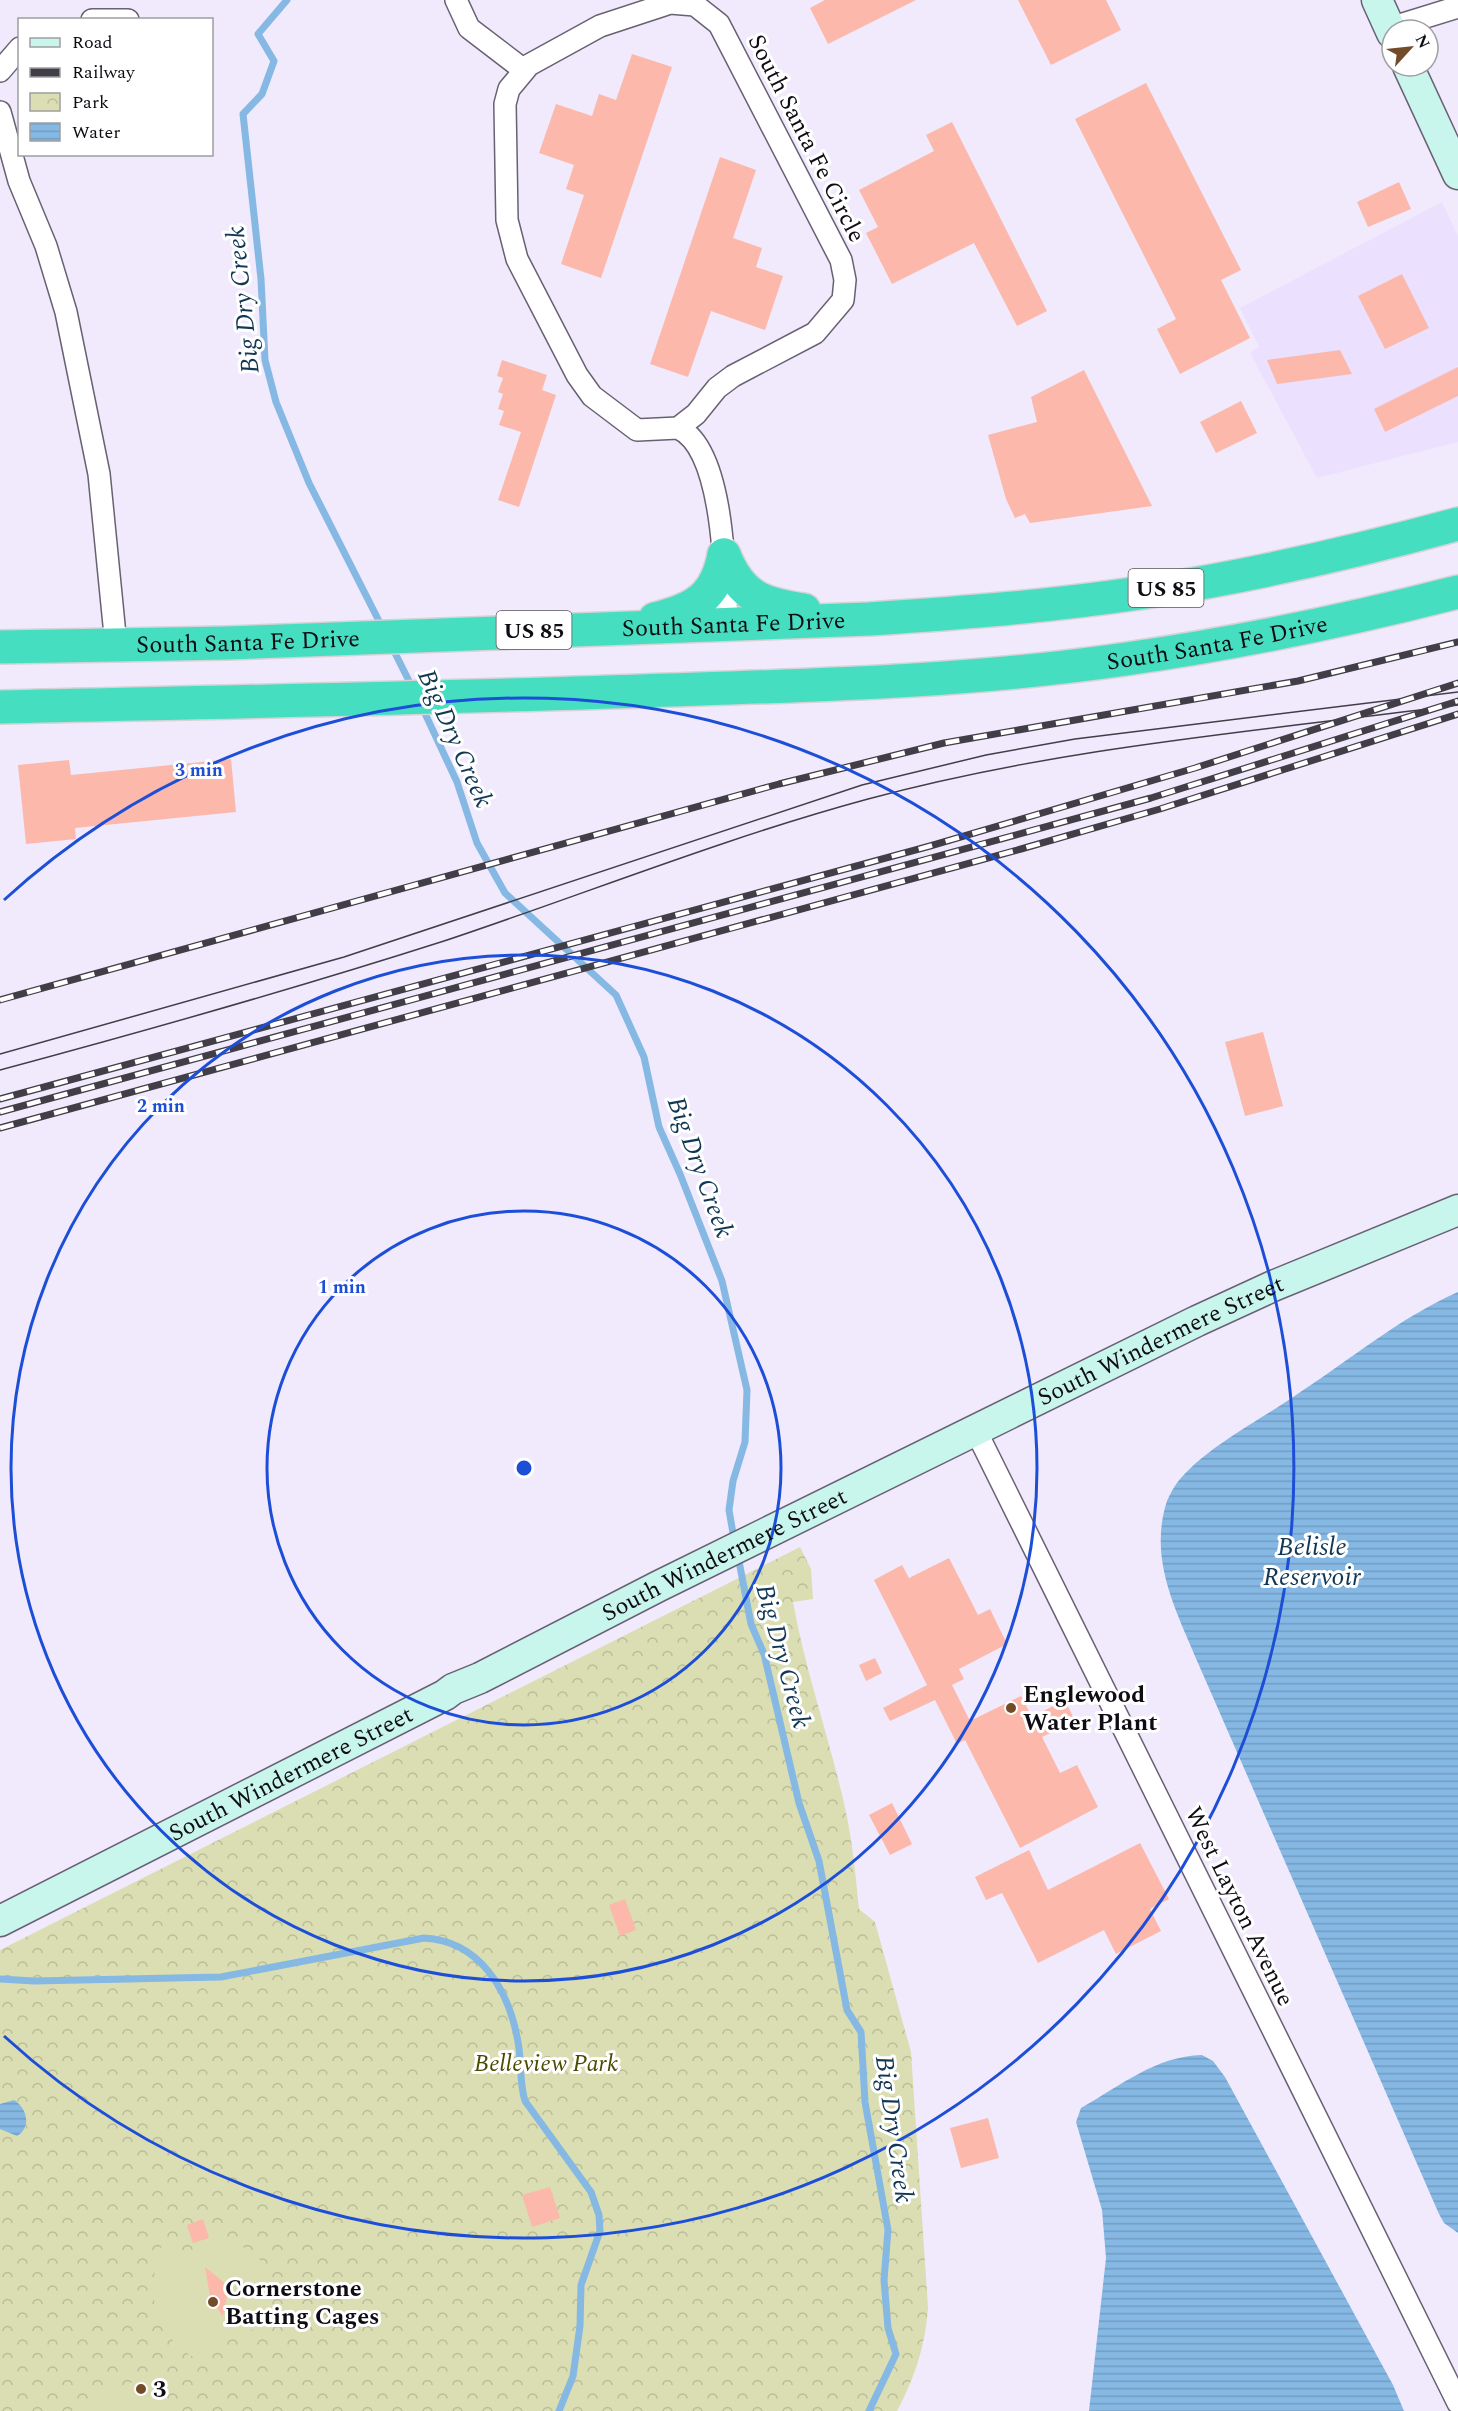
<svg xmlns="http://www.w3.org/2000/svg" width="1458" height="2411" viewBox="0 0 1458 2411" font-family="Spectral,serif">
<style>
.built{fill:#ebe1fe}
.park{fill:url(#park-crowns)}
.garden{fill:#dadeb2}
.water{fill:url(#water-rules)}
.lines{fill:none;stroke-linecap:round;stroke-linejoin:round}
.stream{stroke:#86b8e4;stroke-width:7}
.building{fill:#fcb8ab}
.street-casing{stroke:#686173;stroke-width:24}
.secondary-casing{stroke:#686173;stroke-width:33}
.highway-casing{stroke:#d4d3d5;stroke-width:36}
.street{stroke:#fff;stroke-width:21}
.secondary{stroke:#c8f5ec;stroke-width:30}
.highway{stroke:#46dec0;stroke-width:33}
.tram{stroke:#423e47;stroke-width:1.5}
.rail-casing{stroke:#423e47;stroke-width:7}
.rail{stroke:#fff;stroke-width:4.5;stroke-dasharray:14;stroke-linecap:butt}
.ring{fill:none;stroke:#1d4ed8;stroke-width:3}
.poi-dot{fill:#724b29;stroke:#fff;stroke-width:2}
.labels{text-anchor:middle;stroke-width:6;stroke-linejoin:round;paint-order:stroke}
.shield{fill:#fff;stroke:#57555a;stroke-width:1.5}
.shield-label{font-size:22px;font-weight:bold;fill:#0f0c13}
.street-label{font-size:24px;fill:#0f0c13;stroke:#fff}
.poi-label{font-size:24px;font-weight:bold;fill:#0f0c13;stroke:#fff;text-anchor:start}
.park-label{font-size:24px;font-style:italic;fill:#494c00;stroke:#fff}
.water-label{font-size:26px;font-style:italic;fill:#113754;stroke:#fff}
.centre{fill:#1d4ed8;stroke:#fff;stroke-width:3}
.ring-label{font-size:18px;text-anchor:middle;font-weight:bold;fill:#1d4ed8;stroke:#fff;stroke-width:6;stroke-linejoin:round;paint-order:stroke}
</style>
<defs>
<pattern id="park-crowns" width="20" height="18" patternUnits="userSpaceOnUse" patternTransform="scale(1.5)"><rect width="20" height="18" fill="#dadeb2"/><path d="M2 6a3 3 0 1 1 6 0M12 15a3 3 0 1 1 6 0" fill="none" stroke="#babd98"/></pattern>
<pattern id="water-rules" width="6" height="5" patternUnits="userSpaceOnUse" patternTransform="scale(1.5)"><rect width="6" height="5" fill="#86b8e4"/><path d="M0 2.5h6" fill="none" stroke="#729dc3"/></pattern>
</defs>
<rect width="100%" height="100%" fill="#f0eafc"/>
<path class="built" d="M1442 202 1458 236V442L1317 478 1250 353 1259 347 1240 308Z"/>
<path class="park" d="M800 1547 811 1569 813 1599 793 1602C806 1675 832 1745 847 1817 853 1848 856 1878 859 1909L875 1922 911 2052 928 2308C925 2347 915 2377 897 2411H0V1950Z"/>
<path class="garden" d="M223 2242C262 2244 290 2290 261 2323 248 2337 224 2341 206 2347L200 2361C152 2336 144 2291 163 2243L177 2253Z
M156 2371 173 2411H71Z"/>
<path class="water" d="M1458 1292V2233L1444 2223 1439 2214 1198 1663C1176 1610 1148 1559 1167 1501 1170 1494 1176 1483 1181 1478 1210 1445 1260 1420 1296 1395 1350 1360 1399 1318 1458 1292Z
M1202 2055 1213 2061 1225 2077 1393 2385 1404 2411H1089L1106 2258 1102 2210 1076 2122 1081 2108C1120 2086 1156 2056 1202 2055Z
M14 2100C27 2108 32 2127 17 2136L0 2129V2104Z"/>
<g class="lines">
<path class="stream" d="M287 0 258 34 274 61 262 94 243 114 261 279 265 360 276 402 309 483 382 627
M391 645 413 689
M422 707 457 782 477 843 505 893 616 995 644 1057 659 1127 680 1174 722 1281 747 1390 745 1442 733 1481 729 1510 734 1539
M738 1556 751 1624 764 1654 799 1803 819 1861 847 2010 861 2032 865 2102 888 2230 884 2280 888 2328 896 2354 869 2411
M0 1979 34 1981 221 1977 424 1938C480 1941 509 1990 518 2042 522 2062 519 2082 525 2101L591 2192 599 2215 600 2231 581 2285 580 2326 573 2376 559 2411"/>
</g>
<path class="building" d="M825 0H916L828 44 810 8Z
M1018 0H1106L1121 30 1051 65Z
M632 54 672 67 601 278 561 264 584 195 566 189 574 165 539 153 556 104 592 116 599 94 616 100Z
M1146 83 1241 270 1221 280 1250 338 1180 374 1157 329 1176 319 1075 119Z
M952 122 1047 311 1017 326 974 243 892 284 866 233 878 227 859 190 934 151 926 135Z
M720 157 756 170 733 238 762 248 756 267 783 276 765 330 711 311 688 377 650 364Z
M1399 182 1411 209 1368 227 1357 202Z
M1402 274 1429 328 1385 349 1358 296Z
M1340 350 1352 374 1277 384 1267 360Z
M502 360 547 375 542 390 556 395 519 507 498 500 521 432 499 425 504 411 498 409 503 394 498 392 503 378 497 376Z
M1458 367V396L1385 432 1374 409Z
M1084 370 1152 506 1030 523 1025 514 1015 518 1006 499 988 435 1037 422 1031 397Z
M1241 401 1257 433 1216 453 1200 422Z
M231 759 236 812 75 828 76 839 26 844 18 765 69 760 71 775Z
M1263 1032 1283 1106 1245 1116 1225 1042Z
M949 1558 978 1615 990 1609 1007 1644 959 1669 964 1679 952 1685 970 1721 1021 1696 1032 1717 1065 1700 1075 1721 1042 1737 1060 1773 1077 1765 1098 1807 1020 1848 965 1740 957 1744 935 1700 890 1721 883 1708 927 1685 874 1580 902 1565 909 1578Z
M875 1658 882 1673 866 1681 859 1665Z
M892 1803 912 1844 890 1855 869 1815Z
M1140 1843 1169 1899 1150 1909 1161 1931 1116 1954 1104 1930 1038 1963 1002 1893 986 1900 975 1877 1029 1850 1048 1890Z
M625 1899 636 1930 620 1936 609 1905Z
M988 2118 999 2158 961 2168 950 2128Z
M550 2187 560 2218 532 2227 522 2195Z
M203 2219 209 2238 193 2243 187 2225Z
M205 2267 237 2293 227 2296 223 2317 210 2296Z"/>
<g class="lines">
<g class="street-casing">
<path id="street" d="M456 0 469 28 524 70
M670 3 695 5 719 24 841 260 845 280 843 300 815 333 733 376 717 388 696 414 678 428 637 430 592 396 577 375 517 259 507 220 505 104 509 89 529 65 600 26Z
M92 20H128
M1390 28 1458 7
M0 71 20 48
M0 112 19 181 46 246 66 312 99 474 116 645
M678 428C725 449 725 580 727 625
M976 1431 1458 2403"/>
</g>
<g class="secondary-casing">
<g id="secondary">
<path d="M1377 0 1392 33"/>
<path d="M1408 66 1458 174"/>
<path id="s1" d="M0 1921 445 1695 453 1689 480 1678 659 1586 1197 1321 1273 1286 1458 1210"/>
</g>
</g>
<g class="highway-casing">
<g id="highway">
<path d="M724 555C741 597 762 604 804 610"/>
<path d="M655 619C695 609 716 597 724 555"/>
<path id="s2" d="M0 647 227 643 869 619C961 613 1054 606 1146 592 1251 576 1355 552 1458 524"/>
<path id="s3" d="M0 707C223 702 447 698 670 690 823 685 975 681 1126 659 1238 643 1349 620 1458 592"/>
</g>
</g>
<use href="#street" class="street"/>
<use href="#secondary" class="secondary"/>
<use href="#highway" class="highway"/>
<path class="tram" d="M0 1054 344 957 862 785 986 755 1075 739 1458 692
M0 1070C149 1030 297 988 444 941 585 894 724 838 868 799 1060 747 1260 731 1458 705"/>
<g class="rail-casing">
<path id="rail" d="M0 1000 779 784 944 743 1298 681 1458 642
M0 1099 930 846 1195 768 1458 683
M0 1112 1151 798 1458 701
M0 1128 1021 849 1160 809 1458 714"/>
</g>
<use href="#rail" class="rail"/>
</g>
<g class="ring">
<circle cx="524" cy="1468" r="257"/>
<circle cx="524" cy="1468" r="513"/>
<path d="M4 900A770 770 0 1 1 4 2036"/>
</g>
<g class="poi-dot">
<circle cx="1011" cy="1708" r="6"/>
<circle cx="213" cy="2302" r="6"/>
<circle cx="141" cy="2389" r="6"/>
</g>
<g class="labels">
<g class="shield">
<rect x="1128.5" y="569" width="75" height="38" rx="4.5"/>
<rect x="496.5" y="611" width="75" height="38" rx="4.5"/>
</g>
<g class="shield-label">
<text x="1166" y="596">US 85</text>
<text x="534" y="638">US 85</text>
</g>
<g class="street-label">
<text transform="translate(807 138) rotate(63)" y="8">South Santa Fe Circle</text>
<text dy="8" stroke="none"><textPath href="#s2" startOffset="734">South Santa Fe Drive</textPath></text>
<text dy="8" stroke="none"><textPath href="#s2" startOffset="248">South Santa Fe Drive</textPath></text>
<text dy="8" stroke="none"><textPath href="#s3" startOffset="1220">South Santa Fe Drive</textPath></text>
<text dy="8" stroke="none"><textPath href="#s1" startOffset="1298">South Windermere Street</textPath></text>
<text dy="8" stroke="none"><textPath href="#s1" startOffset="812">South Windermere Street</textPath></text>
<text dy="8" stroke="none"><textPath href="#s1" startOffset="326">South Windermere Street</textPath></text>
<text transform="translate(1240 1906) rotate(64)" y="8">West Layton Avenue</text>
</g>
<g class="poi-label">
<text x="1023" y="1702">Englewood<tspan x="1023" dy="28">Water Plant</tspan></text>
<text x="225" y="2296">Cornerstone<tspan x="225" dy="28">Batting Cages</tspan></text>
<text x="153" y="2397">3</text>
</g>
<g class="park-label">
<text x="546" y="2071">Belleview Park</text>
</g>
<g class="water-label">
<text transform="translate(242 300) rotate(-96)" y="9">Big Dry Creek</text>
<text transform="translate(456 738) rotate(66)" y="9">Big Dry Creek</text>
<text transform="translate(701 1167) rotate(70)" y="9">Big Dry Creek</text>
<text x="1312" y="1555">Belisle<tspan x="1312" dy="30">Reservoir</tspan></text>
<text transform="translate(784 1656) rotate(75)" y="9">Big Dry Creek</text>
<text transform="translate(895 2129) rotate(82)" y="9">Big Dry Creek</text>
</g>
</g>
<circle cx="524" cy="1468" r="9" class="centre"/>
<g class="ring-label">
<text x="199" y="776">3 min</text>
<text x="161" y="1112">2 min</text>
<text x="342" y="1293">1 min</text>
</g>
<rect x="18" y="18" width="195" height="138" fill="#ffffff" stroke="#9f9ea1" stroke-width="1.5"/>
<rect x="30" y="38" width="30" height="9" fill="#c8f5ec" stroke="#9f9ea1" stroke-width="1.5"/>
<text x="72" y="48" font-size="18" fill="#0f0c13">Road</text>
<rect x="30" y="68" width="30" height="9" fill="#423e47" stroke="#9f9ea1" stroke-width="1.5"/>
<text x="72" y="78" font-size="18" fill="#0f0c13">Railway</text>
<rect x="30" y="93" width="30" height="18" fill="url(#park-crowns)" stroke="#9f9ea1" stroke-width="1.5"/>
<text x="72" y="108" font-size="18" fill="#0f0c13">Park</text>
<rect x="30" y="123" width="30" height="18" fill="url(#water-rules)" stroke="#9f9ea1" stroke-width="1.5"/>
<text x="72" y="138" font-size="18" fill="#0f0c13">Water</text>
<g transform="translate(1410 48) rotate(63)"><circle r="28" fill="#ffffff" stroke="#9f9ea1" stroke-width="1.5"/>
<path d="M0-4.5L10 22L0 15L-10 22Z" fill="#724b29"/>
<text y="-9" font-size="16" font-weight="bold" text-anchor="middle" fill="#0f0c13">N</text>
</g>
</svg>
